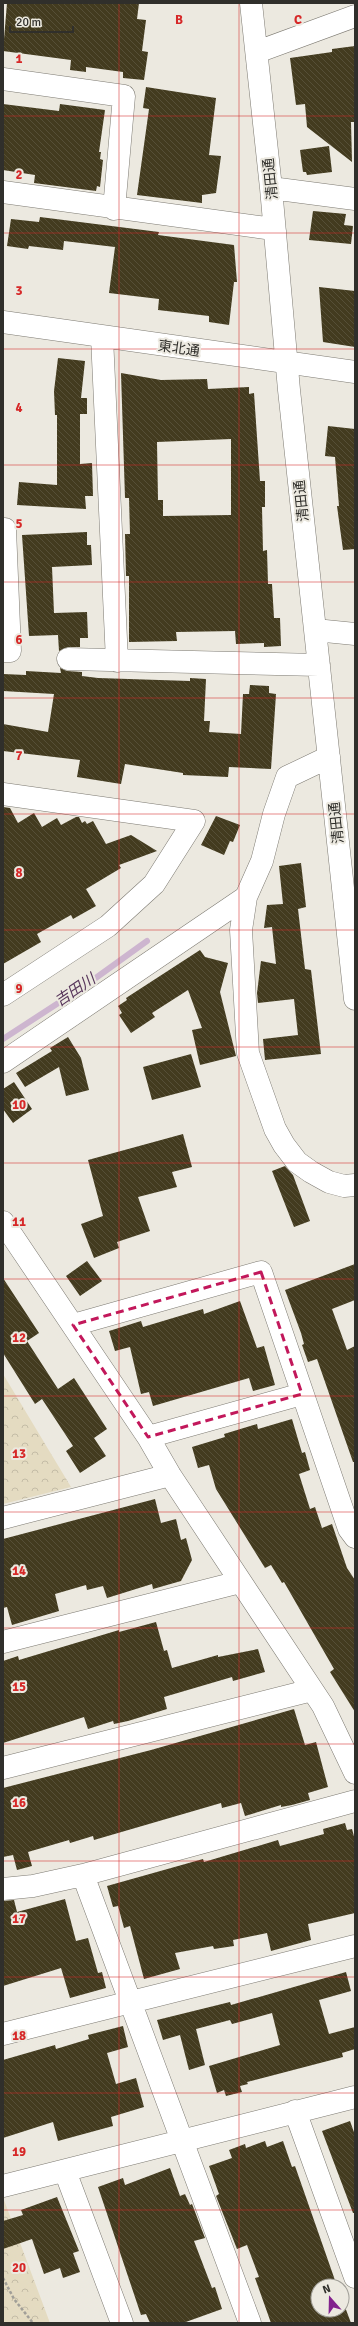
<svg xmlns="http://www.w3.org/2000/svg" width="358" height="2326" viewBox="0 0 358 2326" font-family="Signika,'Noto Sans JP',sans-serif">
<style>
.park{fill:url(#park-crowns)}
.lines{fill:none;stroke-linecap:round;stroke-linejoin:round}
.stream{stroke:#cdb5cf;stroke-width:6}
.building{fill:url(#building-back-hatch);fill-rule:evenodd}
.minor-casing{stroke:#7d7a72;stroke-width:23}
.path{stroke:#a19f98;stroke-width:2.5;stroke-dasharray:3 2;stroke-linecap:butt}
.minor{stroke:#fff;stroke-width:22}
.marked{fill:none;stroke:#c2185b;stroke-width:3;stroke-dasharray:8 5;stroke-linejoin:round}
.grid{fill:none;stroke:#d62828;stroke-width:1;stroke-opacity:0.55}
.labels{text-anchor:middle;stroke-width:4;stroke-linejoin:round;paint-order:stroke}
.street-label{font-size:14px;fill:#302f2b;stroke:#ece9e0}
.water-label{font-size:15px;font-style:italic;fill:#563459;stroke:#ece9e0}
.grid-label{font-size:13px;text-anchor:middle;font-weight:bold;fill:#d62828;stroke:#ece9e0;stroke-width:4;stroke-linejoin:round;paint-order:stroke}
</style>
<defs>
<pattern id="park-crowns" width="20" height="18" patternUnits="userSpaceOnUse"><rect width="20" height="18" fill="#e4dbc1"/><path d="M2 6a3 3 0 1 1 6 0M12 15a3 3 0 1 1 6 0" fill="none" stroke="#c4bca6"/></pattern>
<pattern id="building-back-hatch" width="6" height="6" patternUnits="userSpaceOnUse"><rect width="6" height="6" fill="#433b1f"/><path d="M-1 5l2 2M0 0l6 6M5-1l2 2" fill="none" stroke="#564f37"/></pattern>
</defs>
<rect width="100%" height="100%" fill="#ece9e0"/>
<path class="park" d="M3 1374 71 1487 3 1504Z
M4 2200 50 2323H3Z"/>
<g class="lines">
<path class="stream" d="M3 1039 86 985 147 941"/>
</g>
<path class="building" d="M7 3H139L137 19 146 20 142 51 148 52 144 80 123 78V72L86 67V72L70 70 71 60 3 51Z
M355 46V122H351L352 162 307 127 305 104 296 105 290 58 332 52V49Z
M146 87 216 98 209 155 221 156 216 193 202 195V203L137 195 149 109 143 108Z
M3 104 59 111 60 104 105 110 99 152H101L100 159 103 160 100 187 97 186 96 191 34 183 35 175 3 170Z
M329 146 332 172 307 175 306 172H303L300 150Z
M313 211 346 214 344 225 353 226 351 244 309 240Z
M40 217 159 232 158 235 234 245 237 282H234L229 325 209 322V316L158 310 159 299 109 293 115 247 64 241 63 250 29 246 28 249 7 246 11 219 39 222Z
M319 287 355 291V347L323 342Z
M58 358 85 361 81 398H87V414H80V464L92 463 93 496H85L86 509 17 505 19 482 57 485V415H55L54 391Z
M121 373 161 380 207 379 208 389 249 387V394L254 393 260 481H265V507H262L263 551 267 550 268 584H272L274 618H280L281 646 264 647V643L236 644 235 631 176 632 177 641 129 642V576H126L125 534H130L129 498H125ZM231 439V515L163 516V500H158L157 442Z
M328 426 355 429V549L343 550 337 506H339L335 457 325 456Z
M87 532V545H91L92 565 52 567 54 613 87 612 88 638H80V647H68L59 651 58 635 29 636 22 535Z
M60 668 67 671 82 672V676L98 678 190 681V678L206 679 204 721H210L209 732 241 734 243 694H249L250 685 269 686V693L276 694 271 769 229 767 228 777 183 775V773L125 764 121 784 77 777 80 760 3 751V724L48 732 54 694 3 691V674L26 675V671L61 673Z
M3 807 10 808 18 823 34 813 42 827 57 818 61 825 76 817H79L82 823 85 821 87 824 93 821 106 844 131 835 157 851 119 865 121 868 86 889 96 906 73 919 71 915 37 934 41 942 3 964Z
M216 816 240 825 233 842 230 841 224 855 201 845Z
M301 863 306 907 298 909 305 969 311 970 321 1054 265 1060 263 1039 298 1035 294 999 258 1003 257 993 261 961 276 964 272 927 264 928 267 905 283 904 279 866Z
M200 950 205 957 228 963 220 992 236 1056 200 1065 192 1030 202 1028 188 990 152 1013 155 1017 131 1033 119 1015 122 1013 118 1006 127 1000 126 998Z
M68 1037 81 1058 89 1090 66 1096 59 1067 25 1087 16 1073 52 1051 50 1048Z
M191 1054 201 1087 152 1100 143 1067Z
M14 1082 32 1109 13 1123 3 1109V1089Z
M183 1134 192 1167 172 1172 177 1187 138 1197 150 1231 117 1242 119 1248 94 1258 81 1224 103 1216 88 1160Z
M285 1166 293 1175 310 1221 294 1227 272 1171Z
M87 1261 102 1281 80 1296 66 1276Z
M355 1264V1300L332 1309 347 1350 355 1346V1462H353L317 1359 308 1362 302 1345 304 1344 301 1333 285 1290Z
M3 1278 39 1333 27 1341 58 1389 74 1378 107 1429 94 1438 106 1456 80 1473 66 1451 73 1446 42 1399 35 1404 3 1353Z
M240 1301 257 1348 264 1346 275 1385 253 1391 249 1378 153 1406 149 1392 141 1394 130 1347 115 1351 109 1331 141 1321 143 1327 203 1309 204 1314Z
M292 1419 302 1453 305 1452 310 1470 299 1474 310 1509 315 1507 322 1528 332 1524 347 1568 355 1580V1712L330 1672 334 1669 284 1582 282 1583 271 1565 265 1568 216 1489 209 1465 198 1468 192 1447 225 1437 224 1434 257 1424 258 1429Z
M155 1499 161 1523 176 1519 181 1540 186 1538 192 1560 181 1581 153 1589 152 1584 107 1598 103 1586 87 1590 86 1585 55 1594 59 1611 12 1625 7 1607 3 1608V1539Z
M156 1622 164 1651 167 1650 172 1668 218 1655V1657L258 1649 265 1672 233 1681 232 1677 164 1697 167 1709 128 1721 114 1724 113 1721 88 1729 84 1717 3 1743V1661L18 1656 19 1660 119 1630V1632Z
M294 1709 305 1745 316 1742 328 1787 308 1793 310 1800 292 1805 281 1807V1805L245 1816 241 1803 222 1808 221 1803 94 1840 93 1836 70 1843 69 1840 28 1852 32 1866 17 1870 13 1855 3 1857V1788L151 1750Z
M345 1823 347 1830 352 1829 355 1840V1913L308 1924 311 1940 271 1951 267 1933 233 1940 234 1946 214 1949 213 1946 175 1953 180 1969 144 1979 130 1926 124 1928 118 1906 113 1907 107 1886 203 1859 204 1862 278 1840 280 1846 324 1834 323 1829Z
M65 1899 76 1941 88 1938 98 1973 102 1972 106 1988 70 1998 61 1968 3 1986V1901L14 1900 17 1912Z
M346 1972 351 1991 319 2000 329 2034 355 2027V2049L342 2053 343 2057 247 2082 248 2084 240 2086 242 2092 226 2096 224 2090 217 2093 209 2066 280 2045 272 2013 232 2024 230 2020 196 2029 205 2065 189 2070 180 2035 163 2040 157 2020 230 2002 231 2005Z
M123 2026 128 2047 107 2053 116 2084 136 2078 144 2107 111 2117 113 2126 58 2141 53 2122 3 2138V2060L55 2045 56 2049 89 2039 88 2035Z
M350 2121 355 2135V2213H353L322 2131Z
M265 2141 267 2147 283 2141 292 2167 295 2166 337 2286H318V2310H342V2299L351 2323H271L255 2278 259 2277 247 2245 237 2249 216 2196 219 2194 209 2166 232 2158 229 2150 245 2144 246 2148Z
M170 2168 180 2196 185 2194 190 2205 192 2204 205 2238 194 2241 212 2288 215 2287 222 2309 183 2323H150L146 2314 141 2315 98 2187 123 2178 125 2185Z
M57 2197 79 2251 73 2253 80 2272 63 2278 60 2268 44 2274 32 2239 3 2249V2221L23 2215 21 2210Z"/>
<g class="lines">
<g class="minor-casing">
<path id="minor" d="M251 3 271 188 289 390 355 999
M257 52 355 16
M3 79 124 96 114 209
M271 188 355 199
M3 192 266 228 275 231
M3 322 355 372
M102 337 117 661
M3 529H5L10 651H3
M315 630 355 634
M68 659 319 665
M3 794 194 821 154 884 108 926 3 995
M246 897 241 930 248 1053 275 1129 284 1145 297 1162 311 1172 329 1182 344 1186 355 1185
M3 1062 246 897 262 861 274 814 287 777 329 757
M3 1222 148 1437 170 1475 323 1706 355 1773
M73 1325 261 1272 349 1529 355 1537
M148 1437 302 1394
M3 1518 170 1475
M3 1642 240 1582
M3 1768 312 1690
M83 1875 250 2323
M3 1889 33 1886 83 1875 355 1801
M3 2034 355 1946
M295 2111 355 2277
M65 2171 122 2323
M3 2186 355 2097"/>
</g>
<path class="path" d="M3 2278 14 2299 33 2323"/>
<use href="#minor" class="minor"/>
</g>
<path class="marked" d="M261 1272 302 1394 148 1437 73 1325Z"/>
<path class="grid" d="M119 3V2323M239 3V2323M3 116H355M3 233H355M3 349H355M3 465H355M3 582H355M3 698H355M3 814H355M3 930H355M3 1047H355M3 1163H355M3 1279H355M3 1396H355M3 1512H355M3 1628H355M3 1744H355M3 1861H355M3 1977H355M3 2093H355M3 2210H355"/>
<g class="labels">
<g class="street-label">
<text transform="translate(270 179) rotate(-96)" y="5">清田通</text>
<text transform="translate(179 348) rotate(8)" y="5">東北通</text>
<text transform="translate(301 501) rotate(-96)" y="5">清田通</text>
<text transform="translate(336 823) rotate(-96)" y="5">清田通</text>
</g>
<g class="water-label">
<text transform="translate(75 990) rotate(-34)" y="5">吉田川</text>
</g>
</g>
<g class="grid-label">
<text x="179" y="24">B</text>
<text x="298" y="24">C</text>
<text x="19" y="63">1</text>
<text x="19" y="179">2</text>
<text x="19" y="295">3</text>
<text x="19" y="412">4</text>
<text x="19" y="528">5</text>
<text x="19" y="644">6</text>
<text x="19" y="760">7</text>
<text x="19" y="877">8</text>
<text x="19" y="993">9</text>
<text x="19" y="1109">10</text>
<text x="19" y="1226">11</text>
<text x="19" y="1342">12</text>
<text x="19" y="1458">13</text>
<text x="19" y="1575">14</text>
<text x="19" y="1691">15</text>
<text x="19" y="1807">16</text>
<text x="19" y="1923">17</text>
<text x="19" y="2040">18</text>
<text x="19" y="2156">19</text>
<text x="19" y="2272">20</text>
</g>
<rect width="358" height="2326" fill="none" stroke="#302f2b" stroke-width="8"/>
<g transform="translate(330 2298) rotate(340)"><circle r="19" fill="#ece9e0" stroke="#a19f98"/>
<path d="M0-3L7 15L0 10L-7 15Z" fill="#82228d"/>
<text y="-6" font-size="11" font-weight="bold" text-anchor="middle" fill="#302f2b">N</text>
</g>
<path d="M10 26v6h63v-6" fill="none" stroke="#302f2b" stroke-width="2"/>
<text x="16" y="26" font-size="12" fill="#302f2b" stroke="#ece9e0" stroke-width="3" paint-order="stroke">20 m</text>
</svg>
